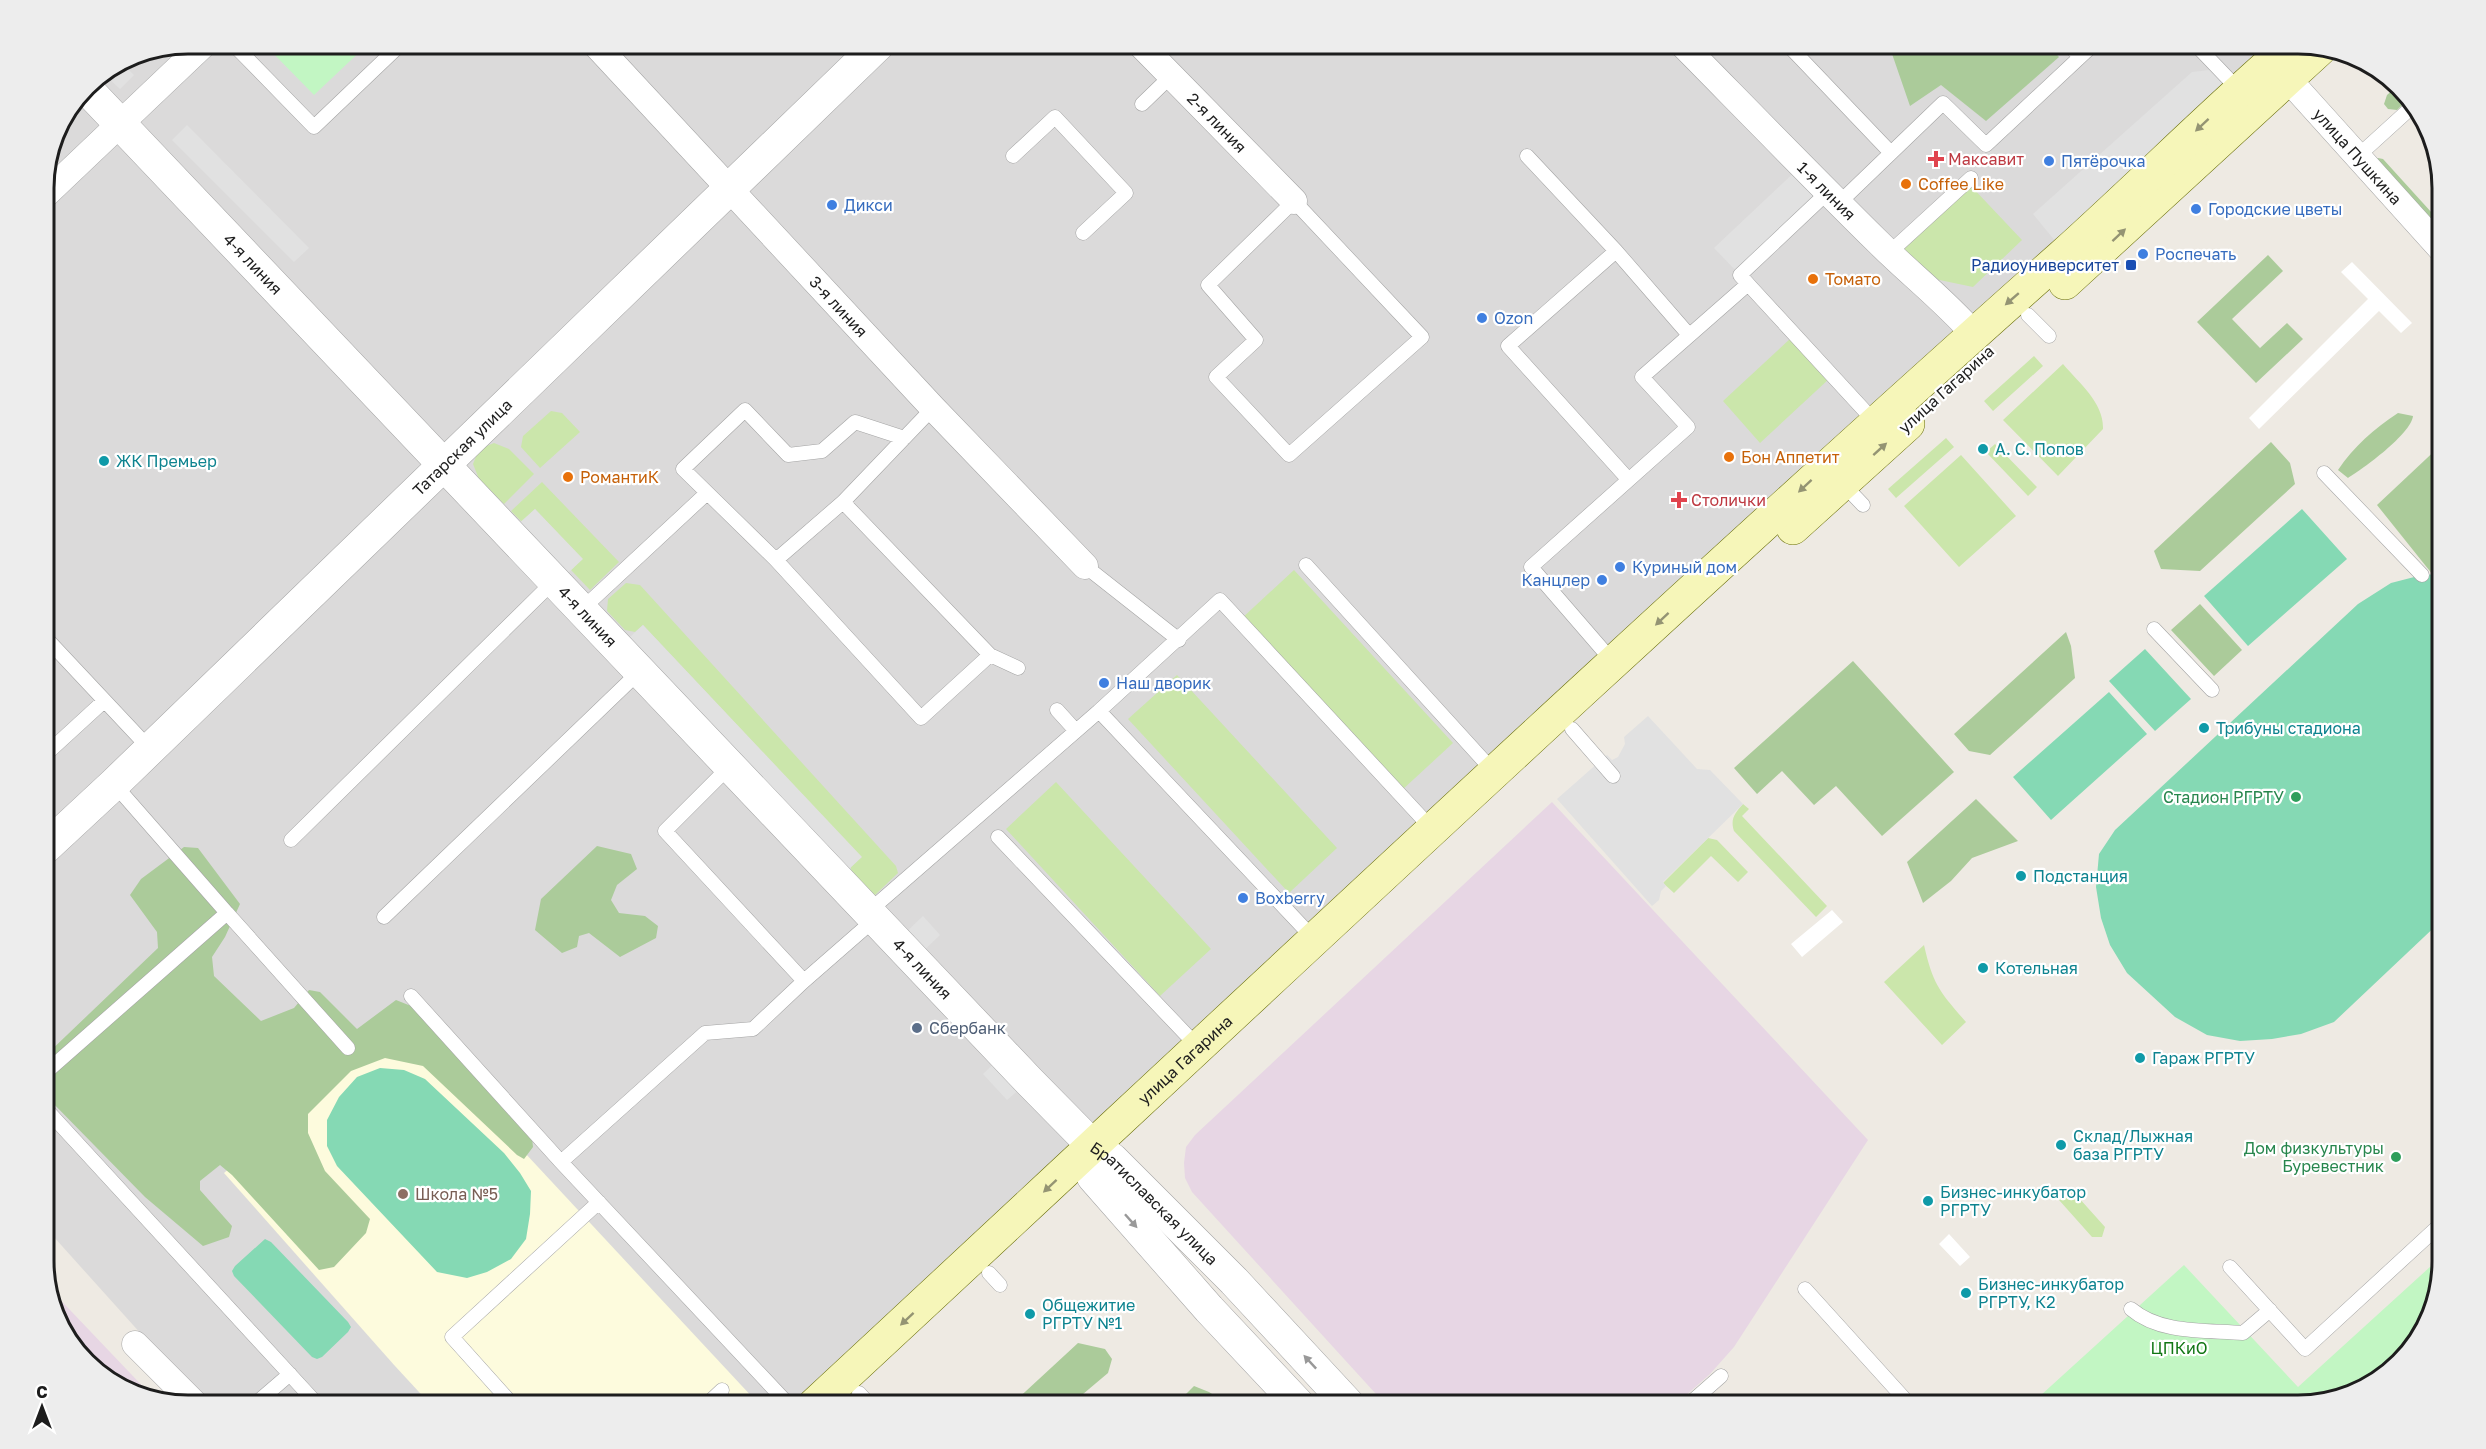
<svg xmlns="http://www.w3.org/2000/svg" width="2486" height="1449" viewBox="0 0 2486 1449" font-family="'Golos Text',sans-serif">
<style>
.residential{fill:#dbdada}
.industrial{fill:#e7d6e4}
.education{fill:#fdfbdd}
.grass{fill:#cbe6ab}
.forest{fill:#abcb9a}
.park{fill:#c2f6c3}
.pitch{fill:#85d9b4}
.parking{fill:#e1e1e1}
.pier{fill:#fff}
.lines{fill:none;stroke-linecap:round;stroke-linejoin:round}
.service-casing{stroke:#a4a4a4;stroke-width:15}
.minor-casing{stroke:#a4a4a4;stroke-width:27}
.tertiary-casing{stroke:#a4a4a4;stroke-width:33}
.secondary-casing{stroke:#696e0a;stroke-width:34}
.service{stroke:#fff;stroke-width:14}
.minor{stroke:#fff;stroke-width:26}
.tertiary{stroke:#fff;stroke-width:32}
.secondary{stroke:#f6f6b9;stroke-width:33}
.oneway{fill:#949473}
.oneway2{fill:#999}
.health-dot{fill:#e0444e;stroke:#fff;stroke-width:2}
.shop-dot{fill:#3f7fe0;stroke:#fff;stroke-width:2}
.food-dot{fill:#e8710a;stroke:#fff;stroke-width:2}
.transit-dot{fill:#1a4fb4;stroke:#fff;stroke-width:2}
.culture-dot{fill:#0f9aa8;stroke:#fff;stroke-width:2}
.leisure-dot{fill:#2e9e5b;stroke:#fff;stroke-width:2}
.service-dot{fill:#5c6f8a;stroke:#fff;stroke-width:2}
.education-dot{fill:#8d6e63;stroke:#fff;stroke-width:2}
.labels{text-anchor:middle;stroke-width:4.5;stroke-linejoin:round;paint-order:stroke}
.street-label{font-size:16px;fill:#1d1d1d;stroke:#fff}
.health-label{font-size:16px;fill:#be3a42;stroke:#fff;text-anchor:start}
.shop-label{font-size:16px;fill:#366cbe;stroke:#fff;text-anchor:start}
.food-label{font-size:16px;fill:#c56008;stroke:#fff;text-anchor:start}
.transit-label{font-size:16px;fill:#164399;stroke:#fff;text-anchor:end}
.culture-label{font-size:16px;fill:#0d838f;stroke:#fff;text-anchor:start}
.leisure-label{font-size:16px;fill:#27864d;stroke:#fff;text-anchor:end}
.service-label{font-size:16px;fill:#4e5e75;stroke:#fff;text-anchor:start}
.education-label{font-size:16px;fill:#785e54;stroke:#fff;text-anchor:start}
.park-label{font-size:16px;fill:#117614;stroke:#fff}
.rim{fill:none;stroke:#1d1d1d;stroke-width:3}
</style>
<rect width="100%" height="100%" fill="#eeeae3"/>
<path class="residential" d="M188 44H2280L791 1405H205L44 1226V179L55 132 86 86 133 54Z"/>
<path class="industrial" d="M1552 802 1868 1140 1734 1347 1710 1374 1675 1405H1409L1399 1395 1390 1405H1386L1192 1192 1185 1178 1184 1163 1186 1147 1195 1135Z
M50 1289 151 1395V1396L116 1386 63 1334Z"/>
<path class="education" d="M401 1020 755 1400 750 1405H431L395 1366 224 1173Z"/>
<path class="grass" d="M1971 186 2022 240 1973 287 1930 278 1903 250Z
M1791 338 1829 379 1760 443 1723 401Z
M2034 356 2043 366 1993 411 1984 401Z
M2063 364C2080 384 2104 403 2103 429L2058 476 2003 420Z
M551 411 562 413 580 432 540 468 521 447 523 436Z
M1946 438 1954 447 1896 498 1888 489Z
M494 443 509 449 534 474 504 504 479 479 473 464 479 449Z
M1995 444 2037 487 2028 496 1986 452Z
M1961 455 2016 516 1959 567 1904 506Z
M542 482 619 562 590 590 571 570 582 559 535 509 522 522 511 511Z
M1294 570 1453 743 1401 791 1241 619Z
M626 583 640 585 896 866 898 873 875 895 864 893 850 877 851 867 861 857 643 625 635 632 625 630 607 611 608 599Z
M1177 675 1337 848 1289 893 1128 719Z
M1056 782 1211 949 1160 996 1006 829Z
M1743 804 1749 809 1742 816 1827 906 1816 917 1734 831C1730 819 1735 813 1743 804Z
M1708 838 1717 840 1748 872 1738 882 1711 856 1674 893 1663 883Z
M1924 945C1933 985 1940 992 1966 1022L1942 1045 1884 982Z
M2070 1188 2105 1227 2102 1237H2092L2059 1200Z"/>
<path class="forest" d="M1897 44H2047L2059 57 1986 121 1941 85 1910 106 1890 48Z
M2395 88 2407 100 2397 110 2388 109 2384 104 2387 95Z
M2378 158 2383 159 2442 224V243L2373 164Z
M2268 255 2283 271 2232 319 2260 348 2287 323 2303 339 2256 383 2197 322Z
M2398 413 2413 416C2411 434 2363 469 2348 478L2338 470C2354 446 2374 429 2398 413Z
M2271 442 2290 463 2295 484 2200 571 2161 569 2154 551Z
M2442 444V574L2433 575 2377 505Z
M2200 604 2242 650 2214 676 2171 630Z
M2066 632 2071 646 2075 678 1990 755 1969 751 1954 734Z
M1853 661 1954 772 1882 836 1836 786 1814 805 1782 771 1757 794 1734 768Z
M1976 799 2018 841 1972 858 1951 881 1923 903 1907 862Z
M597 846 631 854 637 869 617 885 611 900 619 913 645 916 658 926 656 938 620 957 589 933 579 936 577 947 562 953 535 930 541 899Z
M184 847 198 848 240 904 225 937 212 957 214 976 261 1021 294 1008 309 990 320 992 357 1029 396 1000 411 1006 532 1138 533 1147 524 1159 517 1155 423 1066 385 1058 351 1071 308 1114V1133L325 1171 370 1219 366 1233 334 1267 319 1270 232 1175 220 1165 200 1181V1190L232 1226 229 1237 203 1246 145 1197 44 1094V1057L158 948 157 932 130 895 141 879Z
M1078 1343 1105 1349 1112 1359 1108 1373 1070 1405H1014L1013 1403Z
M1194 1386 1209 1392 1229 1405H1175Z"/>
<path class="park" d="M264 44H368L314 95Z
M2442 1256 2423 1333 2370 1386 2298 1405H2030L2184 1265 2298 1387Z"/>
<path class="pitch" d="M2302 509 2347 559 2248 646 2204 596Z
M2442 574V920L2334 1022 2301 1034 2272 1039 2240 1041 2207 1035 2175 1017 2127 973 2110 945 2101 918 2096 887 2099 854 2115 830 2358 604 2391 583 2422 575Z
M2145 649 2191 699 2155 731 2109 681Z
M2109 692 2147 734 2051 820 2013 777Z
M380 1068 404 1070 425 1079 504 1153 520 1173 531 1191 530 1214 526 1239 511 1259 487 1272 467 1278 437 1272 337 1166 327 1146V1120L339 1097 357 1077Z
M265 1239 271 1242 348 1322 351 1327 348 1332 322 1357 317 1359 312 1357 234 1276 232 1271 235 1266Z"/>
<path class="parking" d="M121 62 134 75 120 89 104 74Z
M2218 69 2239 90 2065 253 2033 214 2192 72Z
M187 125 309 248 294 262 172 140Z
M1802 165 1828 192 1740 275 1714 248Z
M535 509 583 559 557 583 508 533Z
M643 625 862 857 837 880 618 648Z
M1648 716 1697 769 1710 770 1743 804 1663 882 1666 886 1661 891 1659 900 1652 906 1557 799 1607 755 1612 760 1618 757 1625 744 1624 737Z
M923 916 940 935 914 960 897 941Z
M1004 1054 1029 1081 1007 1100 983 1074Z"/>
<path class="pier" d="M2352 262 2412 323 2401 333 2379 311 2259 429 2249 418 2368 299 2341 272Z
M1832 910 1843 922 1802 957 1791 944Z
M1949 1234 1970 1257 1960 1266 1939 1244Z"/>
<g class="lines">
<g class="service-casing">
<path id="service" d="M233 44 314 127 401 44
M1787 44 1891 153
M2068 44 2080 57
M2195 44 2239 90
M1142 104 1171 76
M1013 156 1055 117 1126 193 1083 233
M1527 156 1616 251 1689 335
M2358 156 2413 106
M1294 201 1422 337 1289 455 1216 377 1256 340 1208 285Z
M1839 203 1943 103 1986 145 2094 44
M1616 251 1508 346 1628 479
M1889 253 1971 178
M1748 284 1740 275 1828 192
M2028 315 2049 336
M904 438 855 422 822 451 788 455 745 410 683 469 776 560 921 718 990 655
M2324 473 2422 575
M1842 483 1863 505
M843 502 990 655 1018 668
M776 560 843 502 933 408
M1306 565 1494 772
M1085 566 1179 640
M581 610 707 493
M2154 629 2212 690
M44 636 150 749
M1614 663 1531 567 1688 427 1642 377 1748 284 1875 422
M1057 710 1076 731
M1099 711 1220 600 1433 830
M1572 729 1613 776
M44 756 104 701
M730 766 665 831 804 981 875 919
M998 837 1199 1048
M291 840 554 581
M868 912 1099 711 1315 940
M227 913 348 1048
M384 917 640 671
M411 996 561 1162 789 1405
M44 1074 227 913 114 784
M44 1107 318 1405
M561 1162 705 1033 753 1029 804 981
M2230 1267 2305 1349 2442 1223
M989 1273 1000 1285
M1805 1289 1910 1405
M2131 1309C2160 1334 2206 1330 2243 1333L2270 1310
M859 1393 870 1405
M254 1405 290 1374
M513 1405 452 1337 599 1202
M706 1405 722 1390
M1688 1405 1721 1376"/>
</g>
<g class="minor-casing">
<g id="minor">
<path id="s1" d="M595 44 933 408 1085 566"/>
<path id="s2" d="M1140 44 1294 201"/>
<path id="s3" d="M1682 44C1747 110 1812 177 1878 242 1909 273 1944 300 1974 334"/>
<path id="s4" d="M2288 79 2442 250"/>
<path d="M44 196 204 44"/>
<path d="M135 1344 196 1405"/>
</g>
</g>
<g class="tertiary-casing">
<g id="tertiary">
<path id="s5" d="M85 87 1029 1081 1093 1146 1112 1159 1234 1281 1349 1405"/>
<path id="s6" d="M44 849 114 784 879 44"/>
<path d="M1093 1146V1177L1209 1309 1299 1405"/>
</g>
</g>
<g class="secondary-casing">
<g id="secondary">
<path d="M2065 283 2320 49"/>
<path d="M1793 528 1908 424"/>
<path id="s7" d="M814 1405C1228 1021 1639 632 2062 256 2140 186 2213 112 2292 44"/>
</g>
</g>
<use href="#service" class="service"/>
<use href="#minor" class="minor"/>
<use href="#tertiary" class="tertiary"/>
<use href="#secondary" class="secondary"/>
</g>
<defs><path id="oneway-solid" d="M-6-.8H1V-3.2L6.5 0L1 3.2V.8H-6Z" transform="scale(1.5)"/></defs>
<g class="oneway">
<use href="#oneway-solid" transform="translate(2202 125) rotate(137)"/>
<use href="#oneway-solid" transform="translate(2119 235) rotate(-43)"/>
<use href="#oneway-solid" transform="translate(2012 299) rotate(139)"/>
<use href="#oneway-solid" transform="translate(1880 449) rotate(-42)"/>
<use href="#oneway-solid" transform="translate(1805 486) rotate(137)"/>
<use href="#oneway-solid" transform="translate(1662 619) rotate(137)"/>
<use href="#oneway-solid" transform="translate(1050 1186) rotate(137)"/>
<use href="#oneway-solid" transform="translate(907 1319) rotate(137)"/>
</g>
<g class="oneway2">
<use href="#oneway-solid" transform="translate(1131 1221) rotate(48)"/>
<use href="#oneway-solid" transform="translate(1310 1362) rotate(-133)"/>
</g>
<g class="health-dot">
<path d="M1933 150h6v6h6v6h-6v6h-6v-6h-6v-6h6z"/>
<path d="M1676 491h6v6h6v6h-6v6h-6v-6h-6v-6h6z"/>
</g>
<g class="shop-dot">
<circle cx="2049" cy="161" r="6"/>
<circle cx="832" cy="205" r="6"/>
<circle cx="2196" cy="209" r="6"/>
<circle cx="2143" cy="254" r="6"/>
<circle cx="1482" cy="318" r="6"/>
<circle cx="1620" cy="567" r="6"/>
<circle cx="1602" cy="580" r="6"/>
<circle cx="1104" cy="683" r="6"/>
<circle cx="1243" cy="898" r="6"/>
</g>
<g class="food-dot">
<circle cx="1906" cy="184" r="6"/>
<circle cx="1813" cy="279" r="6"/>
<circle cx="1729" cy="457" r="6"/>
<circle cx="568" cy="477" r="6"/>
</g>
<rect class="transit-dot" x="2125" y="259" width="12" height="12" rx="3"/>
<g class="culture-dot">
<circle cx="1983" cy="449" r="6"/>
<circle cx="104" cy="461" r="6"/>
<circle cx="2204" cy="728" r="6"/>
<circle cx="2021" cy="876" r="6"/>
<circle cx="1983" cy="968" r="6"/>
<circle cx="2140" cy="1058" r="6"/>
<circle cx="2061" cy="1145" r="6"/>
<circle cx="1928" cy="1201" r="6"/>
<circle cx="1966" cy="1293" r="6"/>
<circle cx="1030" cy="1314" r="6"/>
</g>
<g class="leisure-dot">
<circle cx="2296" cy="797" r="6"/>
<circle cx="2396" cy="1157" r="6"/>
</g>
<circle class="service-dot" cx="917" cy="1028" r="6"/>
<circle class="education-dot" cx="403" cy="1194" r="6"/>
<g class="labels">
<g class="street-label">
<text dy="6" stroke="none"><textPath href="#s2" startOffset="110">2-я линия</textPath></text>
<text dy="6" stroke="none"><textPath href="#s4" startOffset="104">улица Пушкина</textPath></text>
<text dy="6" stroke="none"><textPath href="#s3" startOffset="206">1-я линия</textPath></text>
<text dy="6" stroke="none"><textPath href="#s5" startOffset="244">4-я линия</textPath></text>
<text dy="6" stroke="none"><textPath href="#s1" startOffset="358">3-я линия</textPath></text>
<text transform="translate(1946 389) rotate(-42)" y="6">улица Гагарина</text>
<text dy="6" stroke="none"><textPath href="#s6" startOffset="580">Татарская улица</textPath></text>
<text dy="6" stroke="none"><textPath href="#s5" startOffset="730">4-я линия</textPath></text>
<text dy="6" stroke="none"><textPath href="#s5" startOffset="1216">4-я линия</textPath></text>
<text dy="6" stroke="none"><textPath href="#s7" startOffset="507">улица Гагарина</textPath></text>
<text dy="6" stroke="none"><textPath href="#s5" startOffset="1546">Братиславская улица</textPath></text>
</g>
<g class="health-label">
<text x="1948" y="165">Максавит</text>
<text x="1691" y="506">Столички</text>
</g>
<g class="shop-label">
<text x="2061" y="167">Пятёрочка</text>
<text x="844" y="211">Дикси</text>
<text x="2208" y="215">Городские цветы</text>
<text x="2155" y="260">Роспечать</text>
<text x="1494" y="324">Ozon</text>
<text x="1632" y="573">Куриный дом</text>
<text x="1590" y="586" text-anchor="end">Канцлер</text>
<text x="1116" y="689">Наш дворик</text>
<text x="1255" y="904">Boxberry</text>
</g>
<g class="food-label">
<text x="1918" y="190">Coffee Like</text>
<text x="1825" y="285">Томато</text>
<text x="1741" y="463">Бон Аппетит</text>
<text x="580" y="483">РомантиК</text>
</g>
<g class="transit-label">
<text x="2119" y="271">Радиоуниверситет</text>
</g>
<g class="culture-label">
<text x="1995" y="455">А. С. Попов</text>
<text x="116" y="467">ЖК Премьер</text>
<text x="2216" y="734">Трибуны стадиона</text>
<text x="2033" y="882">Подстанция</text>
<text x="1995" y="974">Котельная</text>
<text x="2152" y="1064">Гараж РГРТУ</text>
<text x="2073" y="1142">Склад/Лыжная<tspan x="2073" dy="18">база РГРТУ</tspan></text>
<text x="1940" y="1198">Бизнес-инкубатор<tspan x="1940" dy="18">РГРТУ</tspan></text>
<text x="1978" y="1290">Бизнес-инкубатор<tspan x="1978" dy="18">РГРТУ, К2</tspan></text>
<text x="1042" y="1311">Общежитие<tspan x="1042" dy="18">РГРТУ №1</tspan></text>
</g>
<g class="leisure-label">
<text x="2284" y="803">Стадион РГРТУ</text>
<text x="2384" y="1154">Дом физкультуры<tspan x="2384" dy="18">Буревестник</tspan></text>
</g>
<g class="service-label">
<text x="929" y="1034">Сбербанк</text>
</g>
<g class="education-label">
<text x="415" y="1200">Школа №5</text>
</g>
<g class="park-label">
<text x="2179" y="1354">ЦПКиО</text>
</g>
</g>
<path d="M0 0H2486V1449H0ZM188 54H2298A134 134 0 0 1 2432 188V1261A134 134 0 0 1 2298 1395H188A134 134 0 0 1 54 1261V188A134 134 0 0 1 188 54Z" fill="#ededed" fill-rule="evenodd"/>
<path class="rim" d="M188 54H2298A134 134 0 0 1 2432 188V1261A134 134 0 0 1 2298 1395H188A134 134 0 0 1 54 1261V188A134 134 0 0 1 188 54Z"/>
<g transform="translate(42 1407)" stroke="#ffffff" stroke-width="4.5" paint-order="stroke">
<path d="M0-4.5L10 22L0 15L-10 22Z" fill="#1d1d1d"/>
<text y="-9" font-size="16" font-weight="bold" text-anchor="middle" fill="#1d1d1d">С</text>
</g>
</svg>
